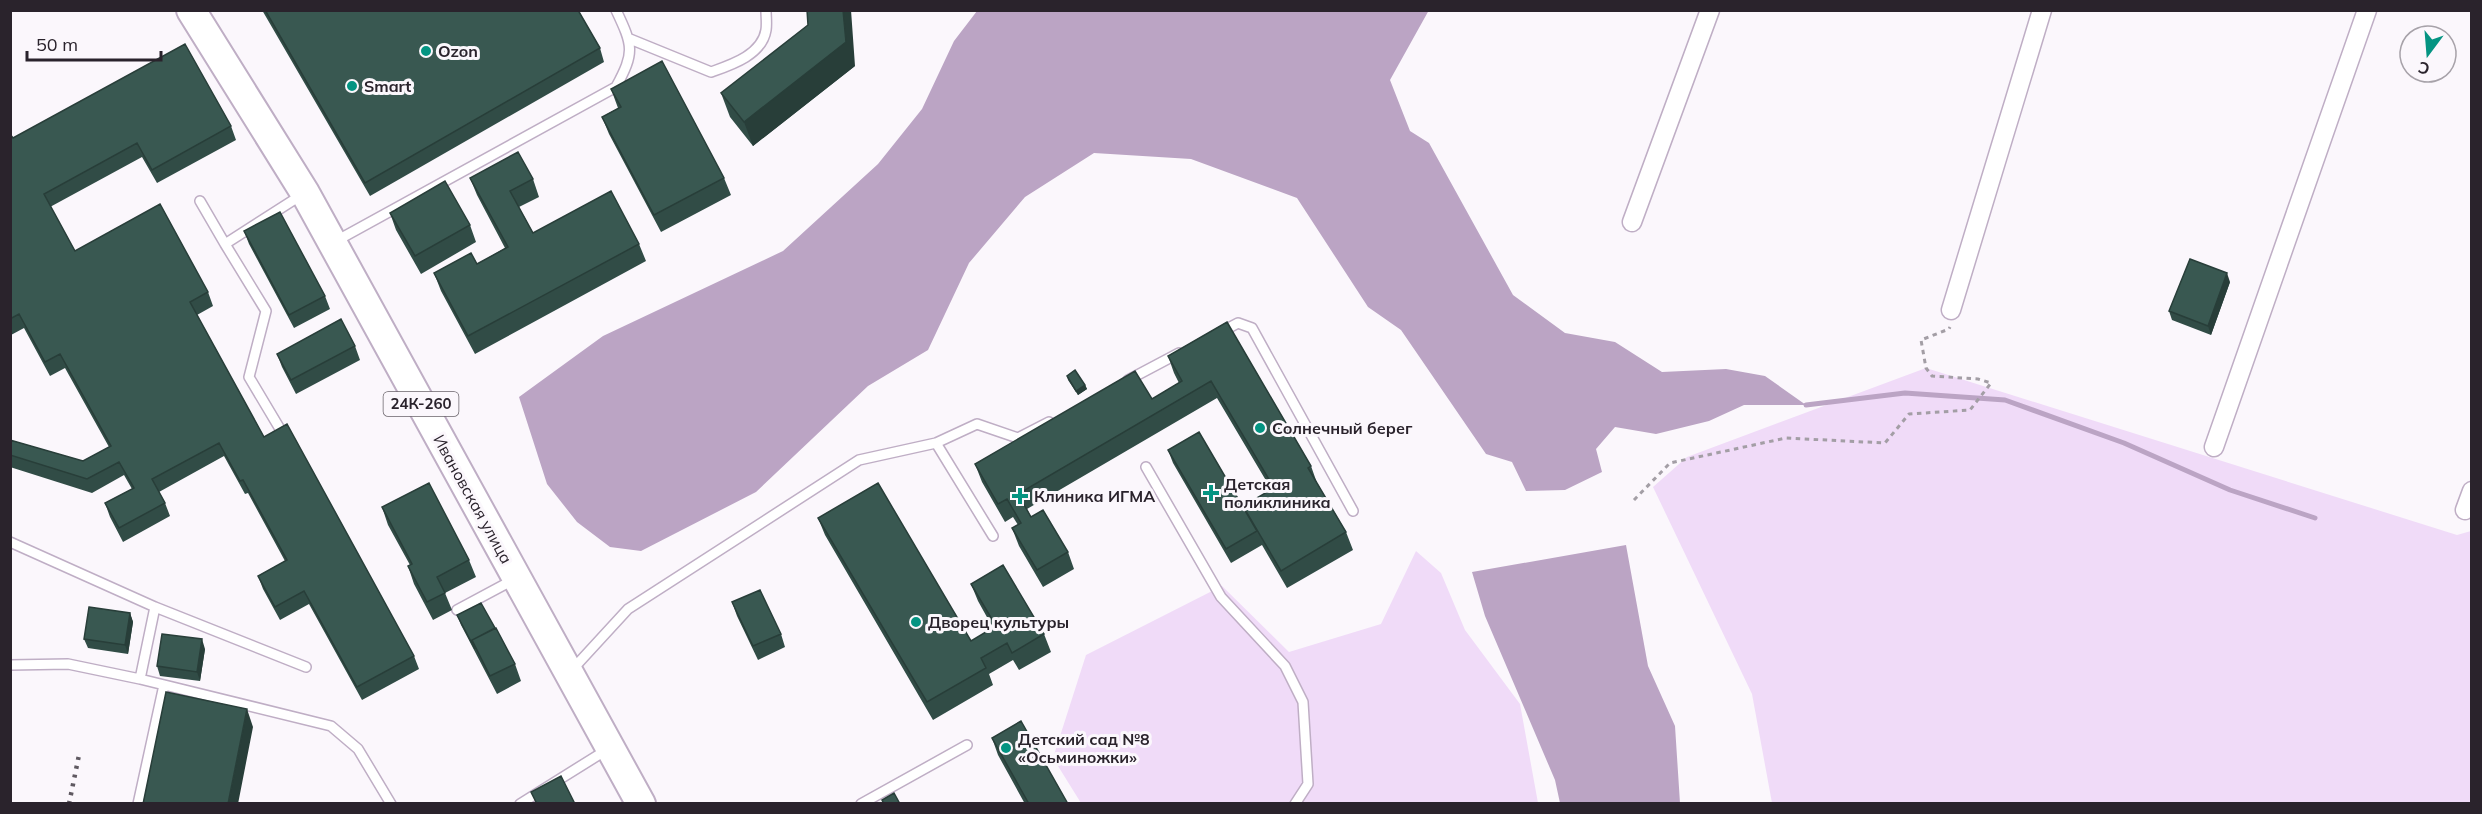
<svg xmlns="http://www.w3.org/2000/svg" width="2482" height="814" viewBox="0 0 2482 814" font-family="Mulish,sans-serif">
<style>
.green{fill:#f0dbf8}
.water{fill:#bba4c4}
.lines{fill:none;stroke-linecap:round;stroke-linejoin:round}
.stream{stroke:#bba4c4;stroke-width:5}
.lane-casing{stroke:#bfaec5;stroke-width:12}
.street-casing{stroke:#bfaec5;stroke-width:21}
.primary-casing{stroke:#bfaec5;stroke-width:32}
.path{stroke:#a39ea5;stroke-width:3;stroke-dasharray:4.5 4.5;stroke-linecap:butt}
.lane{stroke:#fff;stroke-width:9}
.street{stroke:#fff;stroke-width:18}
.primary{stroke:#fff;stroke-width:28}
.rail{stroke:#5f5961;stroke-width:4.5;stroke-dasharray:3 6;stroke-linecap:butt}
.wall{fill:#314c46}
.shaded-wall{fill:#283e39}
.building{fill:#395851;stroke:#283e39;stroke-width:1.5}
.poi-dot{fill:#049482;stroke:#fbf7fc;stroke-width:2}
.labels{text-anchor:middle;stroke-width:6;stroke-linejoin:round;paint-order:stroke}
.shield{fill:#fbf7fc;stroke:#69636a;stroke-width:1.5}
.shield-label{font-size:15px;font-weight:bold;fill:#2a232c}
.poi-label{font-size:16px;font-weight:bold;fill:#2a232c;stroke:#fbf7fc;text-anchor:start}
.street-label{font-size:16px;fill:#2a232c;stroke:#fbf7fc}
</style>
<rect width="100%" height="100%" fill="#fbf7fc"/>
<path class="green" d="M1926 368 2457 535 2471 531V803H1772L1752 694 1653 487 1687 457Z
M1416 551 1441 573 1465 630 1520 704 1538 803H1081L1053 758 1086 655 1222 586 1289 652 1381 624Z"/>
<path class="water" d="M1429 10 1390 80 1410 131 1429 143 1513 295 1565 333 1615 342 1662 372 1726 369 1765 376 1806 405H1744L1709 421 1656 434 1615 427 1596 449 1602 472 1565 490 1526 491 1512 462 1486 454 1401 330 1368 307 1297 198 1191 159 1094 153 1025 197 969 263 928 350 868 386 756 492 641 551 610 547 577 522 547 484 519 397 603 336 783 251 878 164 922 109 954 41 977 11Z
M1626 545 1648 666 1675 726 1680 803H1560L1555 780 1485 616 1472 572Z"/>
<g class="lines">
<path class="stream" d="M1806 405 1905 393 2005 400 2124 443 2230 490 2315 518"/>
<g class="lane-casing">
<path id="lane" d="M630 39 711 72C731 65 762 55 766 30 767 24 766 17 766 10
M200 201 225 244 303 194
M336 241 616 87C635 52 633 46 616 10
M225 244 266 311 249 377 280 429
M1221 332 1238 323 1252 328 1353 511
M1128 380 1179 353
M936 443 993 536
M1146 467 1221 597 1285 666 1303 702 1308 784 1295 804
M10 542 155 607
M457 610 515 579
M10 665 68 664 140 679 331 726 358 749 391 804
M571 671 628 609 859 460 936 443 977 424 1018 438 1049 422
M140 679 155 607 306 667
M138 804 164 685
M520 804 608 749
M861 804 967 745"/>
</g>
<g class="street-casing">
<path id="street" d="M1632 222 1710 10
M1951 310 2042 10
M2214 447 2367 10
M2465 510 2472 491"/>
</g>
<g class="primary-casing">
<path id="primary" d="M191 10 305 193 641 804"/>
</g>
<path class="path" d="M1634 500 1670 463 1786 438 1885 443 1909 414 1970 410 1991 383 1978 379 1932 376 1926 368 1921 340 1949 329 1950 327"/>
<use href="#lane" class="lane"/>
<use href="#street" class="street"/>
<use href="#primary" class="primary"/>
<path class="rail" d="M69 804 79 755"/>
</g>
<path class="wall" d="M262 10H578L600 48 604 62 370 196Z
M855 66 753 146 730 117 721 93Z
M611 89 724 178 731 195 661 232 609 134 602 117 618 108Z
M231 126 236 140 157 183 142 157 50 207 75 251 208 292 213 306 197 315 264 437 414 656 419 669 362 700 309 604 280 620 263 589 258 576 285 561 248 493 245 494 224 456 159 492 165 503 170 516 123 542 110 517 105 503 132 489 124 475 92 493 10 467V440L83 461 109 447 65 368 50 376 24 328 11 335 10 334V134L13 138Z
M470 178 533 179 539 197 519 207 533 233 639 244 646 261 475 354 441 291 434 273 477 264 505 248 477 195Z
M390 213 470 225 476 242 421 274 396 230Z
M244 231 325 296 330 309 294 328 249 244Z
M2230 282 2211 335 2172 320 2169 311Z
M1227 322 1311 466 1317 483 1346 532 1353 550 1287 588 1262 545 1231 563 1173 463 1168 450 1244 509 1271 489 1217 398 1027 509 1031 517 1068 552 1074 569 1043 587 1019 546 1012 528 1018 525 1013 517 1005 522 982 482 975 464 1152 399 1179 383 1174 373 1168 356Z
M355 346 360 360 296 394 282 367 277 354Z
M1067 376 1085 385 1087 389 1078 395 1068 380Z
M382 507 469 560 476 577 445 593 452 610 433 620 414 584 408 566 410 565 388 525Z
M818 518 971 641 993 628 978 601 971 584 1044 634 1051 652 1019 670 1013 660 989 674 993 685 933 720 825 535Z
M732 602 781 634 785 647 758 660 737 616Z
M130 613 133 622 128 654 88 648 84 639Z
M457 615 495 628 515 664 521 681 497 694 461 625Z
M205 649 200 681 160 676 157 666Z
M992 738 1068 804H1025L998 755Z"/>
<path class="shaded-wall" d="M843 10H851L855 66 753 146 744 122Z
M2227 273 2230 282 2211 335 2208 326Z
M1085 385 1087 389 1078 395 1076 391Z
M130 613 133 622 128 654 125 645Z
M202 639 205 649 200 681 197 672Z
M247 709 253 727 238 804H228Z"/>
<path class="building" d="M265 10H578L600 48 365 183Z
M807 10H843L846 42 744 122 721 93 808 25Z
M185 44 231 126 152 170 137 143 44 194 75 251 160 204 208 292 190 302 264 437 287 424 414 656 357 687 304 591 275 607 258 576 287 560 243 480 240 481 219 443 152 479 165 503 119 528 105 503 134 488 119 462 87 479 10 455V440L83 461 111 446 60 354 45 362 19 314 10 319V134L13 138Z
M662 61 724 178 654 215 602 117 621 107 611 89Z
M518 152 533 179 510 191 533 233 611 191 639 244 468 336 434 273 471 253 477 264 508 247 470 178Z
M445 181 470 225 415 256 390 213Z
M280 212 325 296 289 315 244 231Z
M2190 259 2227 273 2208 326 2169 311Z
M341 319 355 346 291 380 277 354Z
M1227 322 1311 466 1308 468 1346 532 1281 571 1243 506 1274 488 1211 381 1018 494 1031 517 1043 510 1068 552 1037 570 1012 528 1021 523 1007 499 998 504 975 464 1135 371 1152 399 1182 381 1168 356Z
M1075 370 1085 385 1076 391 1067 376Z
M1199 432 1257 531 1226 549 1168 450Z
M429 483 469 560 437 577 445 593 427 602 408 566 412 564 382 507Z
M878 483 971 641 996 626 971 584 1003 565 1044 634 1012 653 1007 643 981 658 986 668 927 702 818 518Z
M760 590 781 634 753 646 732 602Z
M481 603 495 628 472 640 475 649 457 615Z
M89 607 130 613 125 645 84 639Z
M496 628 515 664 490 676 472 640Z
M162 634 202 639 197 672 157 666Z
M166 692 247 709 228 804H143Z
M1021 721 1068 804H1029L992 738Z
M561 776 575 804H537L531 792Z
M894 793 900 804H884L882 800Z"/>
<g class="poi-dot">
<circle cx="426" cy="51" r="6"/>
<circle cx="352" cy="86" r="6"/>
<circle cx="1260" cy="428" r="6"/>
<path d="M1208 484h6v6h6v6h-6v6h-6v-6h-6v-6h6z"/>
<path d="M1017 487h6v6h6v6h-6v6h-6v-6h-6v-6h6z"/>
<circle cx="916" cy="622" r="6"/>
<circle cx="1006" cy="748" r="6"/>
</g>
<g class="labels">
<rect class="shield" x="383.5" y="392" width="75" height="24" rx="4.5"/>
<g class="shield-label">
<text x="421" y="409">24К-260</text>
</g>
<g class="poi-label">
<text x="438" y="57">Ozon</text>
<text x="364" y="92">Smart</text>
<text x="1272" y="434">Солнечный берег</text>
<text x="1224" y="490">Детская<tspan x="1224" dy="18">поликлиника</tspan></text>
<text x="1034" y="502">Клиника ИГМА</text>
<text x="928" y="628">Дворец культуры</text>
<text x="1018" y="745">Детский сад №8<tspan x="1018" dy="18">«Осьминожки»</tspan></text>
</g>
<g class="street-label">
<text transform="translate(473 499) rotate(61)" y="6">Ивановская улица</text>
</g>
</g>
<rect width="2482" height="814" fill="none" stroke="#2a232c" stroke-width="24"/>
<g transform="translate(2428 54) rotate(196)"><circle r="28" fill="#fbf7fc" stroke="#a7a2a9" stroke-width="1.5"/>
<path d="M0-4.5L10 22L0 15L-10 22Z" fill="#049482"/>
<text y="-9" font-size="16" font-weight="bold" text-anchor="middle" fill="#2a232c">С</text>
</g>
<path d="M27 51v9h134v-9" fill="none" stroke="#2a232c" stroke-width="3"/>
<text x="36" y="51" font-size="18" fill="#2a232c" stroke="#fbf7fc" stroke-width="4.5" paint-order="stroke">50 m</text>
</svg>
